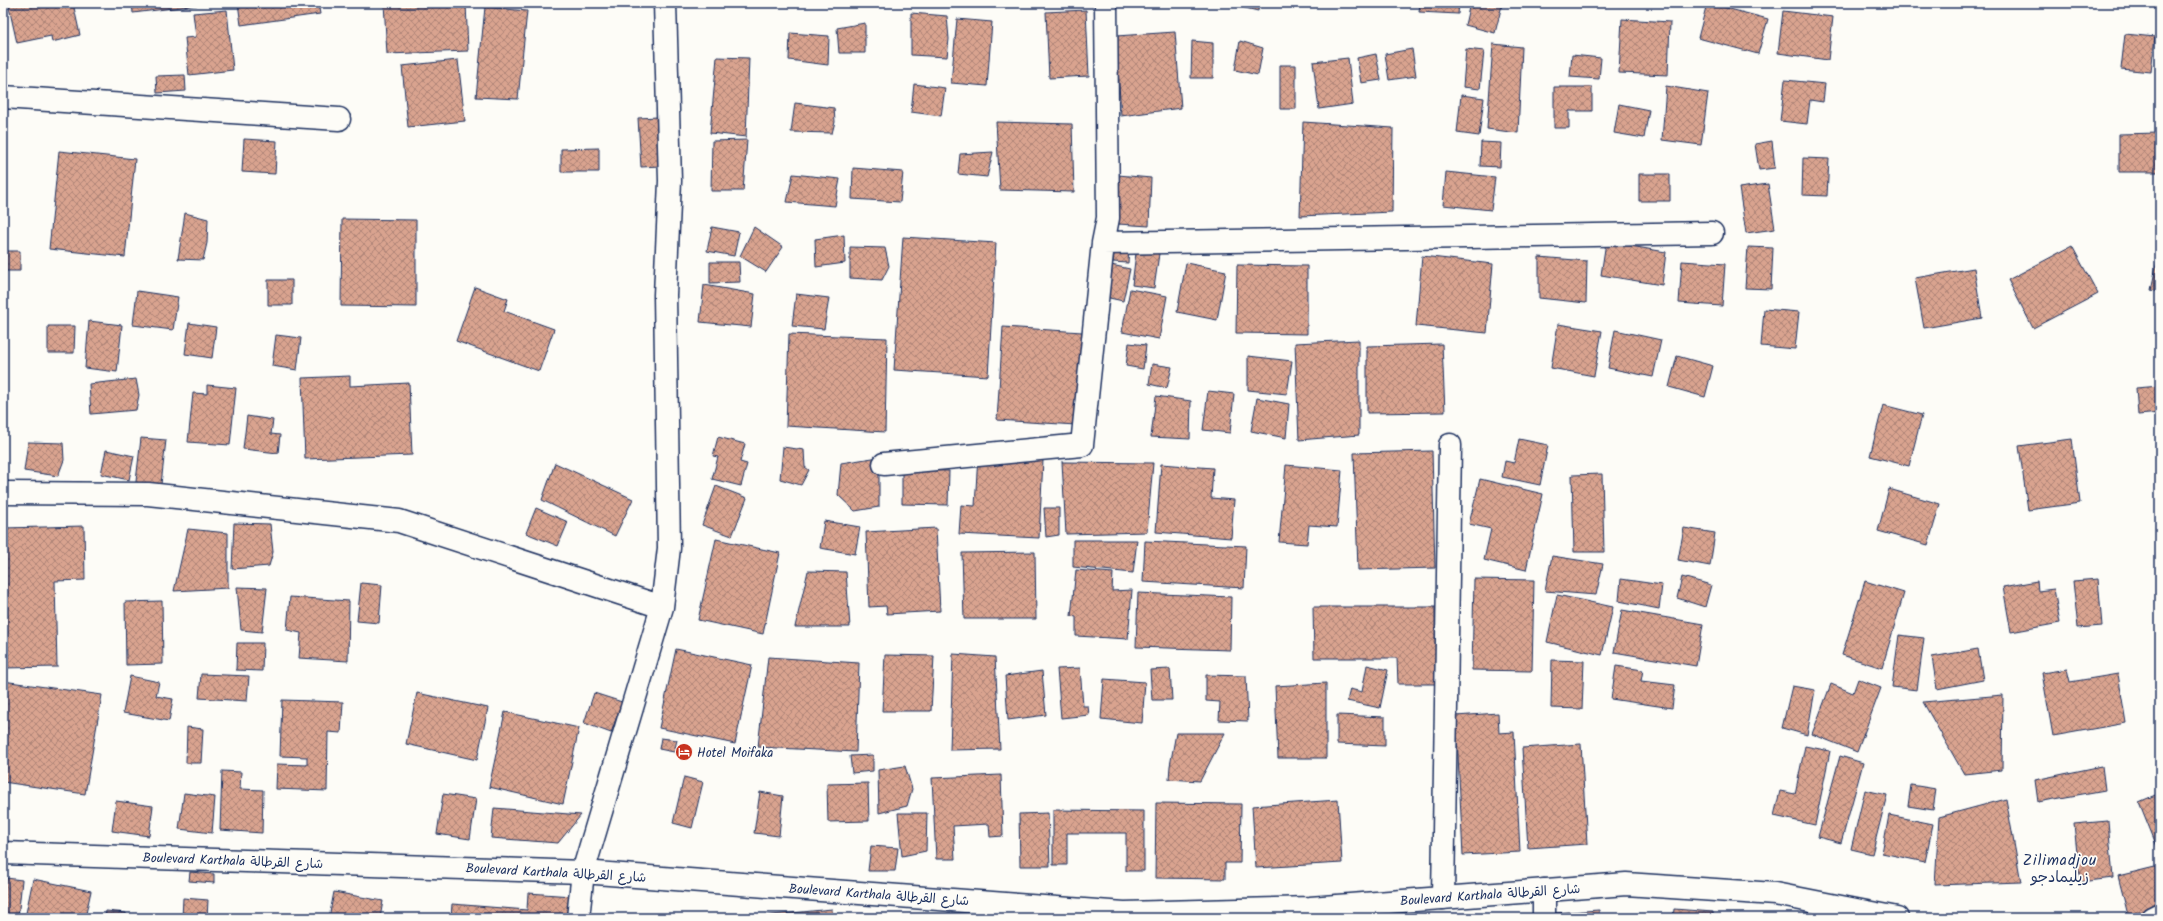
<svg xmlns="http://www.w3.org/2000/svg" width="2163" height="921" viewBox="0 0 2163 921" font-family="Kalam,'Playpen Sans Arabic',sans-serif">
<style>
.building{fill:url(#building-cross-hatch);stroke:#1b2f5e}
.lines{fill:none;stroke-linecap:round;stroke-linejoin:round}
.minor-casing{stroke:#1b2f5e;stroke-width:25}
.major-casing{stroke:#1b2f5e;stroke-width:25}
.minor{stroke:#fdfcf7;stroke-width:22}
.major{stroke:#fdfcf7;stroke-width:22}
.labels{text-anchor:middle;stroke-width:3.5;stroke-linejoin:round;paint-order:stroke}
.poi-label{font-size:13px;fill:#1b2f5e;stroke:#fdfcf7;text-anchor:start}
.street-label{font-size:13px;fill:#1b2f5e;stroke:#fdfcf7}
.quarter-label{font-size:15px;letter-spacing:1px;fill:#1b2f5e;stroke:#fdfcf7}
</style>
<defs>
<pattern id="building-cross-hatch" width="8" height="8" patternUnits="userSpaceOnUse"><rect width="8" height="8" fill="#d9a38f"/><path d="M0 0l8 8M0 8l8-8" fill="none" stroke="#af8578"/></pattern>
</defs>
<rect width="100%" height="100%" fill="#fdfcf7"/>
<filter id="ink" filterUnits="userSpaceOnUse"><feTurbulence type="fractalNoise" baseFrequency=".025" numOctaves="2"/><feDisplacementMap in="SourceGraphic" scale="8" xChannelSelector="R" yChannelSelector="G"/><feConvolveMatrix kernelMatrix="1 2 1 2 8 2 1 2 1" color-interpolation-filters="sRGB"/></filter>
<g filter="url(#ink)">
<path class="building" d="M8 3H73L80 35 52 42 51 36 17 43Z
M132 3H206V4L133 13Z
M238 3H318L320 14 241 25Z
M384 3H466L468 51 387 54Z
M1224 3H1259L1258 11Z
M1420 3H1459L1458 14 1419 12Z
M1470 3 1502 5 1495 33 1465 25Z
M1707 3 1768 19 1758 54 1698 38Z
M485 7 527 11 518 99 476 97Z
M227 10 233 70 189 75 185 38 196 37 193 13Z
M1086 10 1089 76 1049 78 1046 12Z
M1783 11 1833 17 1828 60 1778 53Z
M911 13 947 16 949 39 947 57 911 55Z
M957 19 992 22 987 86 951 83Z
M1622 19 1670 22 1668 75 1619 73Z
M865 23V53H839L837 28Z
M1175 32 1181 108 1121 116 1116 36Z
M790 33 829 36 828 65 789 60Z
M2125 34 2155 37 2151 72 2121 69Z
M1192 41 1213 43V78H1191Z
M1240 41 1263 48 1258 75 1235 70Z
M1493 44 1522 47 1518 133 1487 129Z
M1412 49 1416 76 1389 80 1385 54Z
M1466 49 1484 51 1480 89 1463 87Z
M1376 54 1381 80 1361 83 1357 58Z
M1572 55 1601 58 1599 79 1570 77Z
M717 57 749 58 746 137 710 133Z
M1348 58 1353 104 1319 109 1313 62Z
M458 60 465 121 408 127 402 66Z
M1280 65H1296V109H1280Z
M185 75 186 91 157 93 156 76Z
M1785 80 1825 84 1823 102 1810 100 1807 124 1780 121Z
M914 84 945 88 941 116 911 112Z
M1666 86 1708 93 1701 145 1662 140Z
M1554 87H1592V111H1569V128H1554Z
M1461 95 1484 98 1479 136 1457 133Z
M795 103 834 108 835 122 832 133 791 132Z
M1619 104 1649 110 1644 138 1614 133Z
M658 117 660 166 641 167 638 118Z
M996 122 1072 124 1074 192 1000 190Z
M1303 122 1393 128 1392 212 1300 216Z
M2159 133V172H2119V134Z
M244 139 277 141 275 174 242 172Z
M747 140 743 191H711L712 141Z
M1772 141 1775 168 1759 170 1755 144Z
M1481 142 1501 143 1500 167 1480 166Z
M599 148V172H561V149Z
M59 151 135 159 125 257 49 249Z
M993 152 987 177 958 174 960 154Z
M1803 158 1829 159 1827 196 1802 195Z
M853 168 903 172 900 202 852 199Z
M1446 172 1495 177 1491 210 1443 205Z
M793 174 840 179 835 206 787 202Z
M1639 174H1670V201H1639Z
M1118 175 1151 178 1149 226 1118 224Z
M1768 184 1775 229 1746 233 1739 188Z
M185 213 208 219 207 243 203 260 178 259Z
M342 219 416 220V307L341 306Z
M712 227 739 232 734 256 707 251Z
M754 227 783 247 766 272 740 256Z
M844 235 845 263 816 267 815 239Z
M903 237 996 243 988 376 894 370Z
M1606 242 1666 252 1662 285 1601 275Z
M1137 245 1160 247 1154 288 1132 285Z
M2072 246 2098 294 2033 328 2008 280Z
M850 247 885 248 889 266 882 280 850 278Z
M1115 247 1129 248 1128 263 1113 262Z
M1748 247 1773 248 1771 289 1745 288Z
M3 251H20V271H3Z
M1422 256 1493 264 1487 333 1416 326Z
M1539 257 1587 261 1586 303 1539 298Z
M2158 257H2160V292L2151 290Z
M1682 261 1725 264 1722 306 1679 303Z
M710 262H739L740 282 710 283Z
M1186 263 1226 271 1217 320 1177 312Z
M1111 265 1130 269 1123 301 1105 297Z
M1237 265 1307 266V334L1236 333Z
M1974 268 1982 318 1924 328 1915 278Z
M268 280H292V305H268Z
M704 285 755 294 751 327 700 322Z
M475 287 508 299 504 311 554 329 539 371 456 341Z
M1130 289 1167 296 1159 339 1122 332Z
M137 291 178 297 173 330 133 325Z
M796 294 829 298 824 329 792 326Z
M1764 309 1799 312 1795 349 1761 346Z
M89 321 122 325 117 372 85 368Z
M189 323 216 327 212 358 185 354Z
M1558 324 1602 331 1594 376 1551 368Z
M48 326H75L74 353H48Z
M1003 327 1082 332 1076 425 997 420Z
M1615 330 1661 340 1653 377 1608 368Z
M789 334 887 338 885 432 786 426Z
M276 335 301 338 297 370 272 366Z
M1359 340V435L1299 440 1295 343Z
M1129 343 1146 345 1143 369 1126 366Z
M1442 344 1445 412 1367 413V346Z
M1248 356 1292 361 1287 394 1248 390Z
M1677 356 1713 366 1705 397 1669 387Z
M1152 364 1172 367 1167 388 1149 384Z
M350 376V386L409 383 412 455 305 459 302 378Z
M136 379 139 395 136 410 91 414 89 384Z
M207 385 236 388 230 445 188 442 193 393 207 394Z
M2160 386V413L2138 415 2136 388Z
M1208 391 1234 394 1230 433 1203 430Z
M1156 396 1191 401 1190 439 1151 437Z
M1257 398 1289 404 1286 438 1251 431Z
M1883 405 1922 415 1909 466 1870 456Z
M247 416 273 420 271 434 280 435 278 453 243 449Z
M718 437 745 444 740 462 747 464 741 486 712 479 718 457 713 456Z
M141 438 166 440 160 493 135 490Z
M1519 439 1548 445 1540 485 1502 477 1505 461 1514 463Z
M2072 439 2080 503 2028 510 2019 446Z
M28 442 63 443 64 460 58 476 24 471Z
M783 447 804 450 805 467 809 470 801 485 780 479Z
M106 450 134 456 129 480 101 474Z
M1432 451 1435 568 1358 570 1354 453Z
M978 456 1043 460 1039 538 959 534 961 505 975 506Z
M879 457V507L855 511 838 495 841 463Z
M1062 462 1153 463 1147 532 1066 534Z
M555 463 633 499 615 536 542 500Z
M1161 464 1213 468 1211 498 1234 500 1231 538 1156 532Z
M1286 465 1342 470 1337 527 1309 525 1307 544 1279 542Z
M902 470 949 471 948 505 902 504Z
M1602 474 1604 552H1574L1572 475Z
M1480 479 1543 494 1526 570 1484 560 1491 529 1469 524Z
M716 486 747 498 732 536 702 525Z
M1889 489 1940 504 1928 545 1878 531Z
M536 508 568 522 558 546 526 533Z
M1044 508H1059V535L1046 537Z
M824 521 860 527 855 554 820 548Z
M234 523 270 524 273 552 269 566 232 569Z
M84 526 85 580 55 581 57 667 3 668V528Z
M936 528 940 611 887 614 886 606 869 607 866 532Z
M1684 528 1715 533 1710 566 1678 560Z
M188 529 228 533V588L174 591Z
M716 539 780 553 763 634 698 620Z
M1073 540H1137L1133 573 1073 567Z
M1145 541 1246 546 1244 588 1143 582Z
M1035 552 1036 619H964L962 553Z
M1552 556 1603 564 1596 595 1545 591Z
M1076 570 1113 573 1112 591 1132 590 1128 639 1076 636V617L1071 616Z
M808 571 846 572 850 627H795Z
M1682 577 1711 585 1705 607 1677 598Z
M1474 579 1534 580 1532 671 1472 670Z
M1621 579 1662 585 1659 609 1619 601Z
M2098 579 2102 626 2078 628 2073 581Z
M1865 581 1904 593 1882 668 1842 655Z
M2037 581 2038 591 2054 589 2060 623 2011 632 2003 587Z
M361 583 382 585 379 623 357 621Z
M237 587 267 588 262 632 241 630Z
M1138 593 1231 597 1230 650 1136 647Z
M1557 595 1613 607 1602 655 1547 642Z
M290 597 349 601 348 661 299 658 301 633 287 630Z
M162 601 163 664 126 665 125 602Z
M1313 607H1435L1436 684H1398L1397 658H1314Z
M1622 610 1703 624 1696 666 1614 652Z
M1899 635 1924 638 1917 690 1892 687Z
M237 643H263L262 671 236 670Z
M676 649 752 665 735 744 659 728Z
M1978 649 1983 680 1937 689 1932 657Z
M953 654 995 657 1000 749 950 750Z
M885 655 934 656 931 711H882Z
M768 657 859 663 856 752 758 747Z
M1552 660 1584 661 1582 709 1551 708Z
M1367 665 1388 670 1380 708 1347 701 1350 689 1362 692Z
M1616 666 1643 670 1641 681 1675 685 1672 708 1611 699Z
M1080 668 1083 706H1088L1089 715 1061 718 1057 669Z
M1170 669 1172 700H1152L1150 670Z
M2067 669 2070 682 2118 674 2126 723 2053 736 2042 673Z
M1042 671 1046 715 1008 720 1005 676Z
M201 674 249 676 247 701 199 698Z
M1206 675 1246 676 1248 721 1219 720 1220 702 1206 701Z
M130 676 159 682 156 696 173 699 169 721 123 713Z
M1104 679 1145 682 1142 723 1101 719Z
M1858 679 1881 688 1857 752 1812 734 1831 684 1853 693Z
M3 681 102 695 85 794 3 782Z
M1326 683V758H1278L1275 686Z
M1792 686 1815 690 1807 735 1782 728Z
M417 693 488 708 477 760 406 744Z
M594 693 622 702 611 733 584 723Z
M2003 695 2002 770 1964 774 1923 702Z
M282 700 343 702 341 733 328 732 327 791 276 789 277 764 307 765V757L280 756Z
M505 712 579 728 563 804 489 787Z
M1498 713 1499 733 1514 732 1520 852 1463 855 1456 716Z
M1337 715 1385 717V746L1337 744Z
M187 727 203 729 201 763H186Z
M1176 733H1225L1200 781 1169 779 1170 766Z
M661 738 677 740 674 752 659 749Z
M1581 744 1587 844 1528 848 1522 748Z
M1805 746 1830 751 1815 825 1774 816 1780 791 1795 794Z
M873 755V771L852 773 850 756Z
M1840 756 1863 763 1841 843 1818 837Z
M905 766 912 789 907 806 879 813 878 770Z
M2102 766 2105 790 2038 802 2035 780Z
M222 771 241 772 240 789 263 790 262 833 220 830Z
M1001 775 1003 836 990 837 989 824 953 826 955 859H936L932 778Z
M684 777 703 782 692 828 673 823Z
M868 783 869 821 828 822 827 784Z
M1911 785 1936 789 1933 810 1908 806Z
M1865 790 1887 795 1872 854 1851 849Z
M760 792 783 796 779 836 754 833Z
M184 793 215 797 212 833 179 829Z
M2160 793V854L2139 802Z
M443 794 476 799 470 839 437 834Z
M2006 799 2021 882 1935 885 1939 817Z
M1338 800 1342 863 1256 868 1252 806Z
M116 801 153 806 149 836 112 831Z
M1156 803 1241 804 1240 863H1225V879L1155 878Z
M494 808 581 815 558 843 491 838Z
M1053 810 1144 811V871H1126V833H1067V865H1053Z
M898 813H927L926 851 902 856Z
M1048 813 1050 866H1020L1019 814Z
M1889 815 1933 824 1925 862 1882 853Z
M2108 821 2113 878 2080 882 2074 824Z
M871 846 898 848 895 871H868Z
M2159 866 2160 907 2128 915 2118 876Z
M190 872 214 874V883L189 881Z
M6 878 22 880 18 918H3Z
M33 879 91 891 85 918H25Z
M334 892 383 901 380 918H329Z
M528 893 572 896 571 918H451L452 904 527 910Z
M183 898 208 900 207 918H182Z
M832 909 833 918H742Z
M1674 909 1713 912V918H1673Z
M1599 910V918H1555L1554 913Z
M106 911 126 913V918H105Z"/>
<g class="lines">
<g class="minor-casing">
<path id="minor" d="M3 97 339 119
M1103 243 1712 233
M884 464 1082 445 1103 243 1108 218 1106 3
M3 493 148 494 399 521 662 607
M1443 898 1450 445
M578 918 583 872 662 607 669 548 665 295 670 181 665 3
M1544 918V890"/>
</g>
<g class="major-casing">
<path id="major" d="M3 853 583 872 1124 913 1310 908 1626 884 1775 894 1897 918
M2152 918 2160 914"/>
</g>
<use href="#minor" class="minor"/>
<use href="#major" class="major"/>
</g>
</g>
<defs>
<g id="hotel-disc" transform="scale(0.9)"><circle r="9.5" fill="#c8321e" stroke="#fdfcf7"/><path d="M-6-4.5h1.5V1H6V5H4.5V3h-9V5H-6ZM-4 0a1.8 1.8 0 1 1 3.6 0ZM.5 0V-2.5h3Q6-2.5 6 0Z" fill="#fff"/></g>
</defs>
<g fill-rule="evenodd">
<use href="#hotel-disc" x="684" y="752"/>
</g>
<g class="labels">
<g class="poi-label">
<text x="697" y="757">Hotel Moifaka</text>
</g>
<g class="street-label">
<text transform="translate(233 860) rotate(2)" y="5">Boulevard Karthala شارع القرطالة</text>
<text transform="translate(556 872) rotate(3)" y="5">Boulevard Karthala شارع القرطالة</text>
<text transform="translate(879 894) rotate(4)" y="5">Boulevard Karthala شارع القرطالة</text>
<text transform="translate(1490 894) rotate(-4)" y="5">Boulevard Karthala شارع القرطالة</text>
</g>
<g class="quarter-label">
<text x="2060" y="865">Zilimadjou<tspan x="2060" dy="17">زيليمادجو</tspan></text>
</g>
</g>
<rect width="2163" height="921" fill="none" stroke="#fdfcf7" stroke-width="16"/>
<rect x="8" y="8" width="2147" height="905" fill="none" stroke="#1b2f5e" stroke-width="1.5" filter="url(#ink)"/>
</svg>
